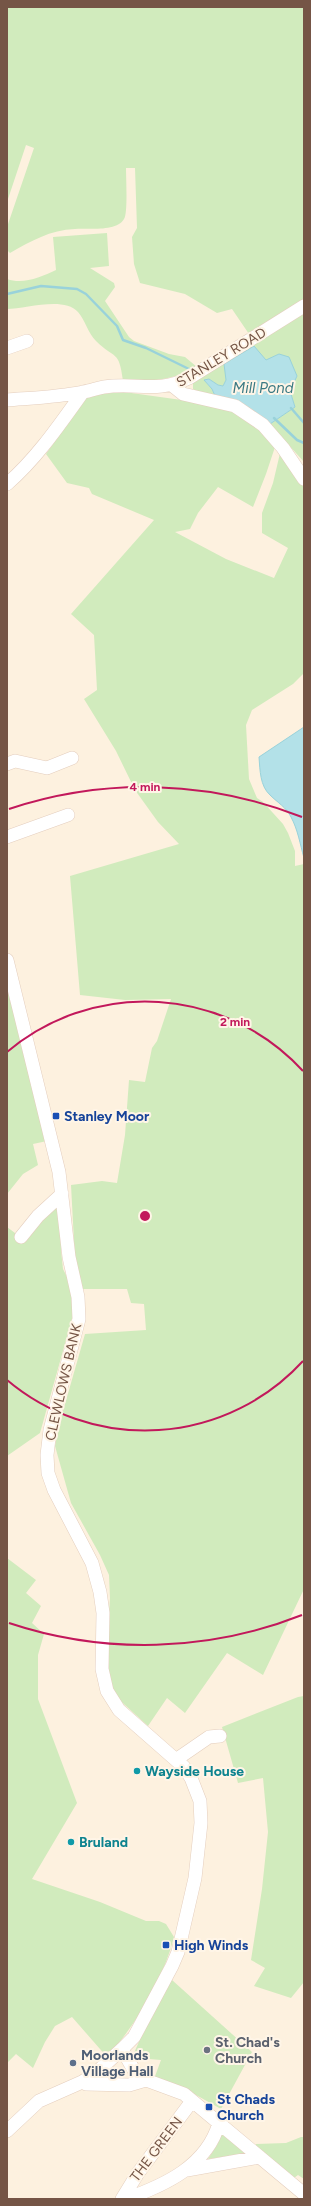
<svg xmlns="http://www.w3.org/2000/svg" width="311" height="2206" viewBox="0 0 311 2206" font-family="Figtree,sans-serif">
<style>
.green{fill:#d1ebbd}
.water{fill:#b3e1e8;stroke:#99d2da}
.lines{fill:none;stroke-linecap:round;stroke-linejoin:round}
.stream{stroke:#99d2da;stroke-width:2.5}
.minor-casing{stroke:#e4cebe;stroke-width:14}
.minor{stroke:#fff;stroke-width:13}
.ring{fill:none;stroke:#c2185b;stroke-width:2}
.transit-dot{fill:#1a4fb4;stroke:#fff5e7;stroke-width:1.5}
.culture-dot{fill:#0f9aa8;stroke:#fff5e7;stroke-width:1.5}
.worship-dot{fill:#6b7280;stroke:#fff5e7;stroke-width:1.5}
.service-dot{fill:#5c6f8a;stroke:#fff5e7;stroke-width:1.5}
.labels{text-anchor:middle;stroke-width:4;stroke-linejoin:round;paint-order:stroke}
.street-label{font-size:14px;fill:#755546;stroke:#fff5e7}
.transit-label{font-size:14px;font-weight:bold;fill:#164399;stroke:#fff5e7;text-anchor:start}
.culture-label{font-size:14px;font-weight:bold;fill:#0d838f;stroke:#fff5e7;text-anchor:start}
.worship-label{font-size:14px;font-weight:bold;fill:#5b616d;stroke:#fff5e7;text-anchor:start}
.service-label{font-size:14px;font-weight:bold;fill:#4e5e75;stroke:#fff5e7;text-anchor:start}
.water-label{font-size:15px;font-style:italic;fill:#3b7983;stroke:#fff5e7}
.centre{fill:#c2185b;stroke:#fff5e7;stroke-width:2}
.ring-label{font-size:12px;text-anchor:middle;font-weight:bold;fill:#c2185b;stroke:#fff5e7;stroke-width:4;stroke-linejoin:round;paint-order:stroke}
</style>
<rect width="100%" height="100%" fill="#fdf1df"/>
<path class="green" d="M7 7H304V302L249 334 232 309 217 313 185 294 140 283 134 264 132 237 137 228 135 168H126C126 177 128 214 124 219 117 232 88 228 75 229 50 230 31 241 10 253L7 250V227L34 148 26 145 7 202Z
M107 233 109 266 90 268 114 283 115 287 105 301 129 337 134 341 169 354 185 357 197 367C171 381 152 381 123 381 119 349 115 360 96 341 88 333 85 320 78 312 64 296 25 309 7 309V279C23 285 41 277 56 270L53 237Z
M304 312V462L270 424 295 407 290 391 297 376 279 354 226 380 223 386 218 385 209 379 204 380 212 389 216 398 200 393 193 389V383L198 377Z
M124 392 225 406 263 430 276 444 266 474 253 507 218 487 198 513 190 529 175 532 226 559 274 578 288 548 262 533V513L273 483 281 449 304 485V673L293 684 252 710 246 725 249 779 257 798 263 802 283 824 288 833 295 851V866L304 864V1589L263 1675 227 1653 185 1713 167 1698 148 1726 114 1695 106 1666 110 1598 109 1575 100 1555 71 1503 55 1446 59 1425 85 1334 146 1330 144 1304 131 1303 127 1289H83L75 1260 71 1185 102 1181 117 1183 125 1135 129 1080 145 1082 152 1048 157 1041 171 999 125 1000 80 995 70 876 179 844 158 822 135 790 116 751 84 699 97 690 94 635 71 614 154 520 92 494 89 488 67 483 46 454 85 398 99 394Z
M7 987 47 1141 33 1144 38 1165 23 1174 7 1194Z
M55 1204 60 1214 61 1250 63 1269 71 1285 75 1308 40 1433 7 1456V1227L23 1239Z
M7 1558 36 1580 26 1593 41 1606 32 1623 44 1634 38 1655V1699L77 1803 32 1879 100 1902 146 1921H159L166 1924 174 1937C163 1980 137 2023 107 2057L72 2017 55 2026 45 2042 33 2068 16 2054 7 2063Z
M304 1696V1982L291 1998 254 1986 265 1968 251 1960 262 1889 268 1832 263 1778 238 1783 222 1727 298 1697Z
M172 1980 252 2052 221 2109 180 2086 154 2079 161 2060 149 2059 134 2053 155 2005Z
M223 2131 246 2151 242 2154 208 2159 217 2145Z
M301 2137H304V2179L298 2175 294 2178 256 2149V2144L286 2143Z"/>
<path class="water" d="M254 346 266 360 279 354 289 357 297 376 290 391 295 407 270 424 216 398 212 389 204 380 209 379 218 385 223 386 226 380 224 364Z
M304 727V858C300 844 298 830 291 817 286 807 278 803 270 795 260 786 260 770 259 757Z"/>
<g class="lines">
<path class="stream" d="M7 294 41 286 77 289 86 294 117 326 123 340 146 348 193 371
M291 408 304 423
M274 418 297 440 304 443"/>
<g class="minor-casing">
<path id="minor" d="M7 348 27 341
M173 386 183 394 235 406 263 425 283 448 304 479
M7 400C32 398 59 397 83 392 91 391 97 388 104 387 137 382 156 394 189 378L304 306
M7 484C37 458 60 424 83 392
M7 764 15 761 47 768 72 758
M7 837 68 815
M7 960 59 1172 69 1257 78 1297 79 1319 50 1430 47 1455 48 1473 54 1490 92 1563 100 1592 103 1613 102 1669 107 1691 119 1710 184 1767 191 1778 200 1801 201 1823 195 1878 178 1952 172 1966 134 2037 122 2049 98 2071 82 2082 39 2101 7 2131
M21 1237 38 1216 62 1194
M177 1759 209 1737 220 1736
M122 2049 135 2072 146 2080 184 2094 304 2194
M82 2082 86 2084 129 2085 146 2080
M187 2170 260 2157
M122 2199 138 2173 192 2101
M126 2199C165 2185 207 2166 219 2123"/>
</g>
<use href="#minor" class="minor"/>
</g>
<g class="ring">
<path d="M303 1361A214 214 0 0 1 7 1380M7 1052A214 214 0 0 1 303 1071"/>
<path d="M302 1615A429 429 0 0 1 9 1623M9 809A429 429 0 0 1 302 817"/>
</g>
<g class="transit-dot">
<rect x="52" y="1112" width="8" height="8" rx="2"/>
<rect x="162" y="1941" width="8" height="8" rx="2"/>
<rect x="205" y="2103" width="8" height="8" rx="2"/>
</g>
<g class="culture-dot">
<circle cx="137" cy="1771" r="4"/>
<circle cx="71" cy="1842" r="4"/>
</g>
<circle class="worship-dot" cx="207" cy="2050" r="4"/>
<circle class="service-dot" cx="73" cy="2063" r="4"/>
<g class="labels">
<g class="street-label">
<text transform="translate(221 357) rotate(-31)" y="5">STANLEY ROAD</text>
<text transform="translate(63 1382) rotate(-77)" y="5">CLEWLOWS BANK</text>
<text transform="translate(156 2149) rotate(-53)" y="5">THE GREEN</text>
</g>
<g class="transit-label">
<text x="64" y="1121">Stanley Moor</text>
<text x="174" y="1950">High Winds</text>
<text x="217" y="2104">St Chads<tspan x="217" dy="16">Church</tspan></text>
</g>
<g class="culture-label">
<text x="145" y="1776">Wayside House</text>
<text x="79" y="1847">Bruland</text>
</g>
<g class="worship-label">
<text x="215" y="2047">St. Chad's<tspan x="215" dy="16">Church</tspan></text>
</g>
<g class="service-label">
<text x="81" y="2060">Moorlands<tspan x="81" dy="16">Village Hall</tspan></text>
</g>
<g class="water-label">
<text x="263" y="393">Mill Pond</text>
</g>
</g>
<circle cx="145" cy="1216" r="6" class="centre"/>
<g class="ring-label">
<text x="145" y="791">4 min</text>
<text x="235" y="1026">2 min</text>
</g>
<rect width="311" height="2206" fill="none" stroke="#755546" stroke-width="16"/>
</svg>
